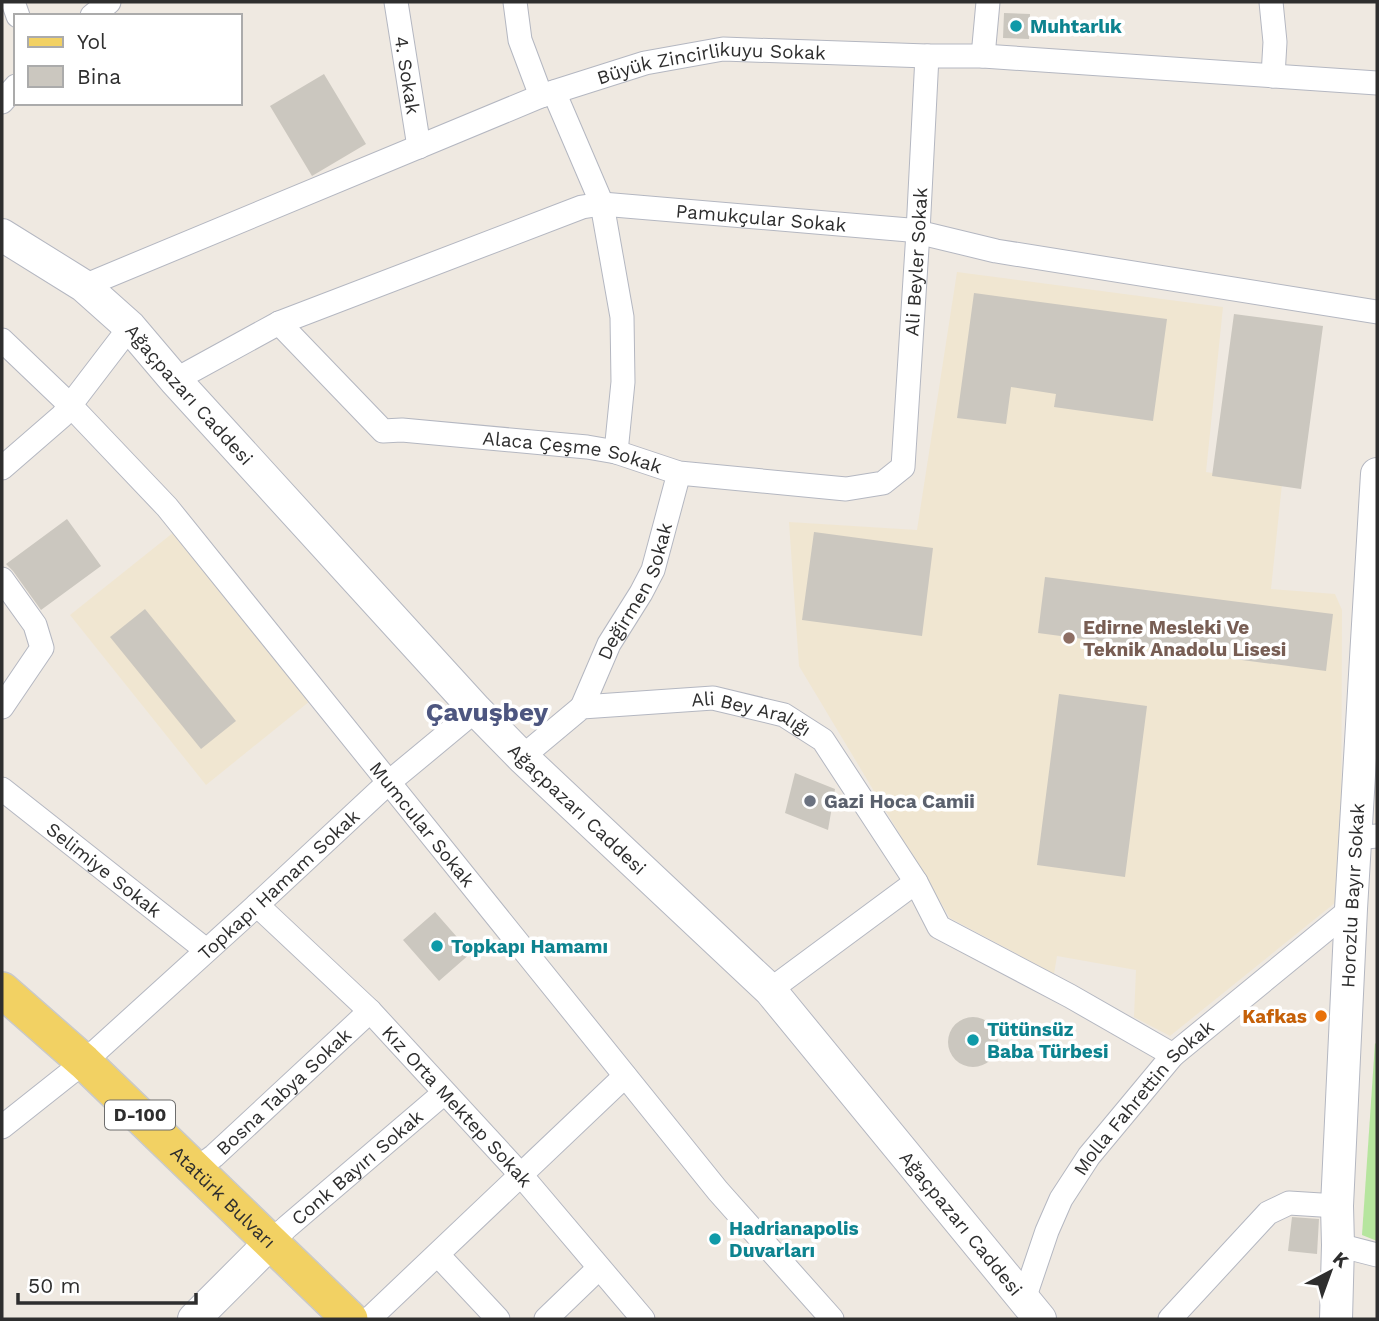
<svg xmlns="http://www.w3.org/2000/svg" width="1379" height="1321" viewBox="0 0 1379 1321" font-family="'Work Sans',sans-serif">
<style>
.education{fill:#f0e6d1}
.green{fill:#b6e59e}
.building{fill:#cbc7bf}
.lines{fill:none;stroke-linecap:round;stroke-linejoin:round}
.street-casing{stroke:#b4b7c1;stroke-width:25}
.secondary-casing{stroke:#b4b7c1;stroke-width:34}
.primary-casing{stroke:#c9c9c9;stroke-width:38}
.street{stroke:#fff;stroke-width:23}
.secondary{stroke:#fff;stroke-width:32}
.primary{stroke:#f2d163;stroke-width:35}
.culture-dot{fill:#0f9aa8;stroke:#fff;stroke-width:2.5}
.education-dot{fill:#8d6e63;stroke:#fff;stroke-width:2.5}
.worship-dot{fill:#6b7280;stroke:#fff;stroke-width:2.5}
.food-dot{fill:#e8710a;stroke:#fff;stroke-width:2.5}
.labels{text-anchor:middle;stroke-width:7;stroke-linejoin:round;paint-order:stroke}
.shield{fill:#fff;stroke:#6d6d6d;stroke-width:2}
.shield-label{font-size:18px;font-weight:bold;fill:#2e2e2e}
.culture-label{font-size:19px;font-weight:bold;fill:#0d838f;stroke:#fff;text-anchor:start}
.street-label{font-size:19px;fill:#2e2e2e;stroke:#fff}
.education-label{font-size:19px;font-weight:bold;fill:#785e54;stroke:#fff;text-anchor:start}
.worship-label{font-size:19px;font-weight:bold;fill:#5b616d;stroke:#fff;text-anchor:start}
.food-label{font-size:19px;font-weight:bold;fill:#c56008;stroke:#fff;text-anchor:end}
.district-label{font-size:26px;font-weight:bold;fill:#4d5680;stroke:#fff}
</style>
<rect width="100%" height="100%" fill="#efe9e1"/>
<path class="education" d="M957 272 1223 307 1206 472 1282 484 1271 589 1335 594 1342 610 1341 898 1170 1036 1134 1017 1136 970 1057 956 1054 974 950 918 799 666 789 522 917 530Z
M174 532 310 701 206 785 70 615Z"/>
<path class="green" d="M1375 1043 1377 1045V1241L1362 1235Z"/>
<path class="building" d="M1004 13 1030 14 1029 39 1003 38Z
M324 74 366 144 312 176 270 106Z
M974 293 1167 319 1153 421 1054 407 1056 394 1011 387 1006 424 957 418Z
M1234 314 1323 326 1301 489 1212 476Z
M67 519 101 566 41 610 13 571 6 564Z
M814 532 933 548 922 636 802 620Z
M1045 577 1333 614 1326 671 1038 633Z
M145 609 236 721 201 749 110 637Z
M1059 694 1147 706 1125 877 1037 865Z
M795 773 835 789 828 830 785 813Z
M435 912 471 953 439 981 403 940Z
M948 1042a25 25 0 1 1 50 0a25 25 0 1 1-50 0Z
M1292 1217 1319 1219 1317 1254 1288 1251Z"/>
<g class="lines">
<g class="street-casing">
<g id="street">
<path d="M13 2 18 16"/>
<path id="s1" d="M396 2 419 147"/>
<path d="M515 2 520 40 541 96"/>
<path d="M1271 2 1275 42 1273 76"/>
<path d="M92 16 109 2"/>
<path d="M983 56 988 2"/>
<path d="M554 92 602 204 622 317 623 382 616 452"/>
<path d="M2 102 16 86"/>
<path id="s2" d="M84 286 541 96 645 63 723 49 927 56H983L1377 83"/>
<path id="s3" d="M279 323 383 431 402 430 587 447 616 452 679 473 846 489 883 483 903 467 918 232 927 56"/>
<path id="s4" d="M2 340 70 405 167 507 718 1191 832 1319"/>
<path id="s5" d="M175 380 279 323 582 207 602 204 909 230 996 251 1377 312"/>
<path d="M2 468 62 416 130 327"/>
<path d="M2 579 35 625 42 648 2 707"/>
<path id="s6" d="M582 707 609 644 641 593 653 570 679 473"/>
<path id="s7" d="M522 757 582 707 713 698 784 715 823 740 916 882 939 927 1070 996 1173 1055"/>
<path id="s8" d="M2 789 206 950"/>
<path d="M1355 838 1377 836"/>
<path id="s9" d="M257 905 370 1011 521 1175 643 1319"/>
<path d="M770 990 916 882"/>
<path id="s10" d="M2 1127 84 1062 257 905 388 783 476 710"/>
<path id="s11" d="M196 1169 214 1156 370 1011"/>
<path id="s12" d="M271 1242 287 1227 444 1093"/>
<path d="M1338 1245 1377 1255"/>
<path d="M438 1255 498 1319"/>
<path id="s13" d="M1024 1299 1047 1231 1061 1199 1089 1156 1173 1055 1351 909"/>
<path d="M369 1319 625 1076"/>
<path d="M546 1319 599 1268"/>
<path d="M1170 1319 1268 1213 1289 1203 1337 1206"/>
</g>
</g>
<g class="secondary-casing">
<g id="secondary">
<path id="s14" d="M2 235 84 286 130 327 175 380 476 710 522 757 770 990 1040 1319"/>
<path d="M194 1319 271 1242"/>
<path id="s15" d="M1336 1319 1338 1245 1337 1206 1351 909 1377 474"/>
</g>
</g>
<g class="primary-casing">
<g id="primary">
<path id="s16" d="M2 990 84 1062 350 1319"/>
</g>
</g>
<use href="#street" class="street"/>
<use href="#secondary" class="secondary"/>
<use href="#primary" class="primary"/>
</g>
<g class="culture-dot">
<circle cx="1016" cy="26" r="7"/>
<circle cx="437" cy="946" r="7"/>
<circle cx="973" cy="1040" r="7"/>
<circle cx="715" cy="1239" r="7"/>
</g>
<circle class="education-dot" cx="1069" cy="638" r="7"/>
<circle class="worship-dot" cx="810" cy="801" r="7"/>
<circle class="food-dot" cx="1321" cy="1016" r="7"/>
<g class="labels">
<rect class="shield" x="105" y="1100.5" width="70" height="29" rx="5"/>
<g class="shield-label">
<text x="140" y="1121">D-100</text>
</g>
<g class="culture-label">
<text x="1030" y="33">Muhtarlık</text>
<text x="451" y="953">Topkapı Hamamı</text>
<text x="987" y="1036">Tütünsüz<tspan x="987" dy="22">Baba Türbesi</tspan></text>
<text x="729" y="1235">Hadrianapolis<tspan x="729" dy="22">Duvarları</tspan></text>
</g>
<g class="street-label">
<text dy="7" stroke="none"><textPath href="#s2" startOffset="670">Büyük Zincirlikuyu Sokak</textPath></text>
<text dy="7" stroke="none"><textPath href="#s1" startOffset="74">4. Sokak</textPath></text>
<text dy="7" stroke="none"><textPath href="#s5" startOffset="623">Pamukçular Sokak</textPath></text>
<text dy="7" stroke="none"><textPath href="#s3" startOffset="887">Ali Beyler Sokak</textPath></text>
<text dy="7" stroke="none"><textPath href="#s14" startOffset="248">Ağaçpazarı Caddesi</textPath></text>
<text dy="7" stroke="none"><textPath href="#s3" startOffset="341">Alaca Çeşme Sokak</textPath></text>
<text dy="7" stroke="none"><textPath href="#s6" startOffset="128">Değirmen Sokak</textPath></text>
<text dy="7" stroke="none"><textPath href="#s7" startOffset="250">Ali Bey Aralığı</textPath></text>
<text dy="7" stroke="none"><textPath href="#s14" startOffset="816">Ağaçpazarı Caddesi</textPath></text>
<text dy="7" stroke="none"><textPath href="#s4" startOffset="642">Mumcular Sokak</textPath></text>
<text dy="7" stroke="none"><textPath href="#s8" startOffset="130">Selimiye Sokak</textPath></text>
<text dy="7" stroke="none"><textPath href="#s10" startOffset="368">Topkapı Hamam Sokak</textPath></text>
<text dy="7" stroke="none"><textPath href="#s15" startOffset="424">Horozlu Bayır Sokak</textPath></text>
<text dy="7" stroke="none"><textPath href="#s11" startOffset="117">Bosna Tabya Sokak</textPath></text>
<text dy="7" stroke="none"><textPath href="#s13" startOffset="238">Molla Fahrettin Sokak</textPath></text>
<text dy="7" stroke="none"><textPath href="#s9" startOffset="284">Kız Orta Mektep Sokak</textPath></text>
<text dy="7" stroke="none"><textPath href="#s12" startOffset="114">Conk Bayırı Sokak</textPath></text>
<text dy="7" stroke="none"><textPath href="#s16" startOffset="303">Atatürk Bulvarı</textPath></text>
<text dy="7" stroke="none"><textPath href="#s14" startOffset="1382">Ağaçpazarı Caddesi</textPath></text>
</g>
<g class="education-label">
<text x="1083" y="634">Edirne Mesleki Ve<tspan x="1083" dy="22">Teknik Anadolu Lisesi</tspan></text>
</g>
<g class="worship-label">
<text x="824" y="808">Gazi Hoca Camii</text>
</g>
<g class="food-label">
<text x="1307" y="1023">Kafkas</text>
</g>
<g class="district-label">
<text x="487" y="721">Çavuşbey</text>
</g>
</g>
<rect width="1379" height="1321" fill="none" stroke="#2e2e2e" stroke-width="7"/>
<rect x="14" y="14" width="228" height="91" fill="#ffffff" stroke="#ababab" stroke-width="2"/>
<rect x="28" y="37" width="35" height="10" fill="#f2d163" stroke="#ababab" stroke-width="2"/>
<text x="77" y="49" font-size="21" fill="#2e2e2e">Yol</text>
<rect x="28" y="66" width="35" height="21" fill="#cbc7bf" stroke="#ababab" stroke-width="2"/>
<text x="77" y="84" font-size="21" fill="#2e2e2e">Bina</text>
<g transform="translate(1330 1272) rotate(41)" stroke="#ffffff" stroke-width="5" paint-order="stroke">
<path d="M0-5L12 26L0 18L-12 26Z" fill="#2e2e2e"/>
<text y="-10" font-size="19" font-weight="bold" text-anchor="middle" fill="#2e2e2e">K</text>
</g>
<path d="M18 1293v10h178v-10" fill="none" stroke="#2e2e2e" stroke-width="3.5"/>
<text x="28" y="1293" font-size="21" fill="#2e2e2e" stroke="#ffffff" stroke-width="5" paint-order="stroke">50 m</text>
</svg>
